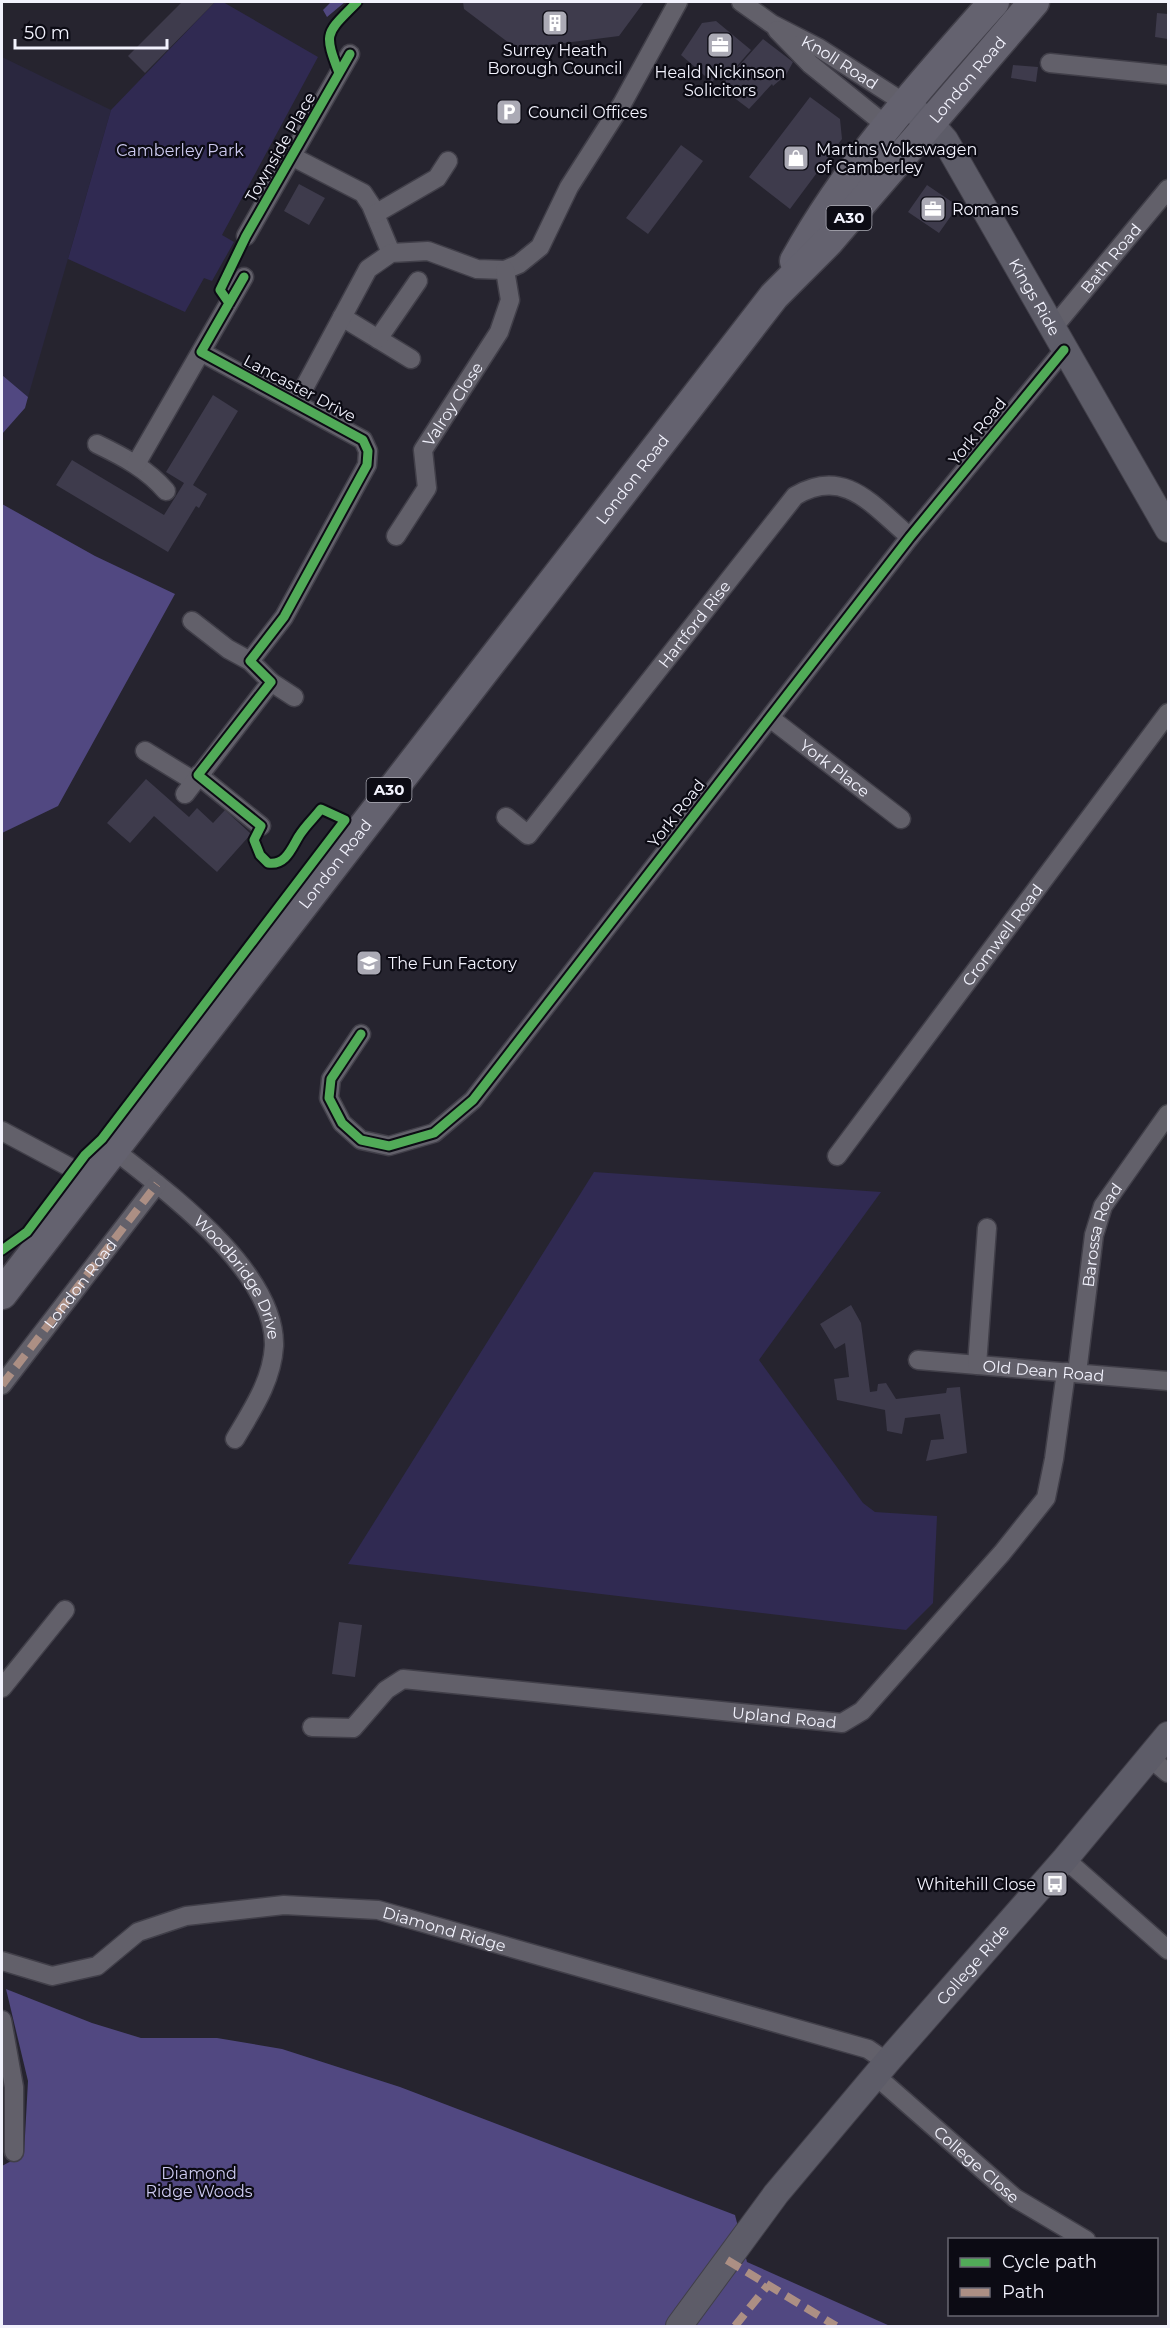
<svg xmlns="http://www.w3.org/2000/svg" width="1170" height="2328" viewBox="0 0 1170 2328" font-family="Montserrat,sans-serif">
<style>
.built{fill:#2a273f}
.green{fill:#302a52}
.forest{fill:#514881}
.building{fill:#3e3b4c}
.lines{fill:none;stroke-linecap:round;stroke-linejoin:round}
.street-casing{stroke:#413f49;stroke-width:21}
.secondary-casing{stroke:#413f49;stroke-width:28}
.primary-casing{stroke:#413f49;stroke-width:33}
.street{stroke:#62606a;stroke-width:18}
.secondary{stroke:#5d5c68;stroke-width:26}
.primary{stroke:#64626f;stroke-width:30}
.quiet{stroke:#ac8f84;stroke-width:8;stroke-dasharray:15 8;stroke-linecap:butt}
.cycleway-casing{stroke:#0c0b14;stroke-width:13}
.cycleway{stroke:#51ab58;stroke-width:9}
.labels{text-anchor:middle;stroke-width:4.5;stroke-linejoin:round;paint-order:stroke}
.shield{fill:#0c0b14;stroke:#adadb7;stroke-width:1.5}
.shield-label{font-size:15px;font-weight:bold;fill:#f2f2fd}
.poi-label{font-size:16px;fill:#f2f2fd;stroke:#0c0b14;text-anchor:start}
.street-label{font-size:16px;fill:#f2f2fd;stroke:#0c0b14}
.park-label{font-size:16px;fill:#cdcaf0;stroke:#0c0b14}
</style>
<rect width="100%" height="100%" fill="#26242f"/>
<path class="built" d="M2 57 111 110 28 397 2 375Z"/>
<path class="green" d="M215 2H223L318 57 222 235 234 242 212 281 204 278 185 312 68 259 111 110Z
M594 1172 881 1192 759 1360 863 1503 875 1512 937 1516 933 1603 906 1630 348 1564Z"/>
<path class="forest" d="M331 2H345L327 17 323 10Z
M2 375 28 397 25 408 2 434Z
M2 504 95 556 175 594 58 806 2 833Z
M6 1989 92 2023 141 2038H217L282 2049 400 2087 735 2215 747 2262 890 2326H2V2166L24 2154 28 2081Z"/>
<path class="building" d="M182 2H215L145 73 128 56Z
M463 2 530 3 644 2 619 36 517 49 464 9Z
M1157 13 1168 14V39L1155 37Z
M716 21 751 50 731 73 725 68 712 82 681 55 702 23Z
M763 39 793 62 786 75 773 86 772 84 749 109 720 87Z
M1013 65 1038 67 1036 82 1011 78Z
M810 97 840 119 842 139 790 209 749 177Z
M681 145 703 161 648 234 626 218Z
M299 184 325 198 309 225 284 211Z
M927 185 958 206 939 233 908 212Z
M213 395 238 411 193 485 207 494 199 508 196 506 168 552 56 485 72 460 164 515 184 483 166 472Z
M146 779 189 817 197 808 213 823 225 810 251 834 217 872 154 816 130 843 107 823Z
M851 1305 861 1323 870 1392 877 1391 878 1384 886 1383 896 1399 946 1393 947 1388 960 1387 967 1453 926 1461 931 1440 944 1439 940 1414 905 1418 902 1434 887 1431 885 1410 837 1400 834 1379 849 1377 845 1343 835 1349 820 1324Z
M339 1622 362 1625 355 1677 332 1674Z"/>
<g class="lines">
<g class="street-casing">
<g id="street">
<path id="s1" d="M741 2 772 24 819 48 906 104"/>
<path d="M777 30 810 64 888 127"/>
<path d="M1050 63 1168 75"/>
<path d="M293 157 363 193 371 205 391 253"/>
<path d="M375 214 437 178 448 161"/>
<path d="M246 236 350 54"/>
<path d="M342 317 411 359"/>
<path id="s2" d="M1052 329 1168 189"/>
<path d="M378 339 418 281"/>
<path d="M201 352 363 440 368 451 367 465 284 617 250 661"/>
<path d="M296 403 368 269 391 253 428 251 477 269 505 270 519 264 540 247 569 187 622 104 678 2"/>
<path d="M97 444C124 457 147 469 166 491"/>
<path d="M136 464 244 277"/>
<path id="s3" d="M396 536 427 488 423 450 499 332 510 300 505 270"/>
<path d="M192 621 228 649 250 661 271 682 294 697"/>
<path id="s4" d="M770 718 901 819"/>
<path d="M145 751 194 781"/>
<path d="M198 775 261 826"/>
<path d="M185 794 271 682"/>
<path id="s5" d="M506 817 528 835 795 496C845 466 873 506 910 537"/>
<path d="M361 1034 331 1079 329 1098 342 1123 361 1140 389 1146 434 1133 473 1100 910 537 1064 350"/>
<path d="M2 1131 90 1178"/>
<path id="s6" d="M113 1149C166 1191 276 1271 274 1346 272 1381 252 1410 235 1439"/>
<path id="s7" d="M837 1156 1168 713"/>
<path id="s8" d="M918 1360 1168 1381"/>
<path d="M977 1365 987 1228"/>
<path id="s9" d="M1077 1373 1094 1235 1103 1206 1168 1114"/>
<path d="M2 1385 157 1184"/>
<path d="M2 1688 65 1610"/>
<path id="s10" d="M312 1727 353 1728 386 1690 403 1679 842 1723 862 1711 1002 1553 1046 1498 1054 1459 1066 1372"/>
<path d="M1149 1757 1168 1773"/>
<path d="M1065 1859 1168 1950"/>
<path id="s11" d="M2 1961 52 1976 97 1966 138 1932 186 1916 284 1905 378 1910 868 2049 887 2062"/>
<path d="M2 2020 14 2087V2152"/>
<path id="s12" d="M876 2076 1015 2198 1086 2240"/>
</g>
</g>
<g class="secondary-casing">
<g id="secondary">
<path id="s13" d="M906 104 931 124 945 140 1168 529"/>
<path id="s14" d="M679 2326 776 2194 887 2062 1065 1859 1168 1735"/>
</g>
</g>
<g class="primary-casing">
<g id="primary">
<path d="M795 261C848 165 922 83 994 2"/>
<path id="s15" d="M2 1294 774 296 828 242 1034 2"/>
</g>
</g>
<use href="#street" class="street"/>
<use href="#secondary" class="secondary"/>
<use href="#primary" class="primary"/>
<g class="quiet">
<path id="s16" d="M2 1385 157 1184"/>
<path d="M727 2260 836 2326"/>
<path d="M735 2326 768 2285"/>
</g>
<g class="cycleway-casing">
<path id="cycleway" d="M339 73C323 31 326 34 357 2
M229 303 220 290 246 236 350 54
M361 1034 331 1079 329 1098 342 1123 361 1140 389 1146 434 1133 473 1100 910 537 1064 350
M2 1250 27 1232 85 1155 102 1139 345 820 321 809C314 818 305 826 299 836 292 847 286 866 268 863L260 855 254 840 261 826 198 775 271 682 250 661 284 617 367 465 368 451 363 440 201 352 244 277"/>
</g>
<use href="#cycleway" class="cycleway"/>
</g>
<defs>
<g id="building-square" transform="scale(1.35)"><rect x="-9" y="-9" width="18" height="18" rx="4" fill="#abaab5" stroke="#0c0b14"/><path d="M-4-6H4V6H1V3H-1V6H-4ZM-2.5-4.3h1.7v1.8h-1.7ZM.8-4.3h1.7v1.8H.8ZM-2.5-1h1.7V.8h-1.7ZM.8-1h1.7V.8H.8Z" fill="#fff"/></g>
<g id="office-square" transform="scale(1.35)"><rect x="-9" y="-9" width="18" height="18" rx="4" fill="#abaab5" stroke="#0c0b14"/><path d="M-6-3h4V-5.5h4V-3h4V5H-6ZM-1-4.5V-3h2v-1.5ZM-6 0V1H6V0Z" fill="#fff"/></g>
<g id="parking-square" transform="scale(1.35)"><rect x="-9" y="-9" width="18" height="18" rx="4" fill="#abaab5" stroke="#0c0b14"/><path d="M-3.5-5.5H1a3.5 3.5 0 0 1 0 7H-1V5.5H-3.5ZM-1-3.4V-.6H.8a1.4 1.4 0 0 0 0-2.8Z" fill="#fff"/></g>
<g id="shop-square" transform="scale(1.35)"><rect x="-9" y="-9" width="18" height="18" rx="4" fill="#abaab5" stroke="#0c0b14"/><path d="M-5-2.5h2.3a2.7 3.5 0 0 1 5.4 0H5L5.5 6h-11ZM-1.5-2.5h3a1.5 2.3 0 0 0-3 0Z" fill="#fff"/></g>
<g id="school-square" transform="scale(1.35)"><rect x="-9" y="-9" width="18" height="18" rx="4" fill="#abaab5" stroke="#0c0b14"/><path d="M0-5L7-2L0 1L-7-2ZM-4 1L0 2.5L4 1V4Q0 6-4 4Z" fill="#fff"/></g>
<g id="bus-square" transform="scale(1.35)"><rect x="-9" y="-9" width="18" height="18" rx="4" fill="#abaab5" stroke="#0c0b14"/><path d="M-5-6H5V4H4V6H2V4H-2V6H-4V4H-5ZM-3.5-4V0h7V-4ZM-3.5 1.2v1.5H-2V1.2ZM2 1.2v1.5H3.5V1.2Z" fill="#fff"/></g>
</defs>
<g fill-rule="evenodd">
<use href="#building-square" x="555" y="23"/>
<use href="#office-square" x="720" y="45"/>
<use href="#parking-square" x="509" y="112"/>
<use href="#shop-square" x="796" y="158"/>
<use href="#office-square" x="933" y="209"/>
<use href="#school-square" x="369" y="963"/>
<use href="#bus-square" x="1055" y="1884"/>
</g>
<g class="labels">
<g class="shield">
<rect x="826.5" y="206" width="45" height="24" rx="4.5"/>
<rect x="366.5" y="778" width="45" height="24" rx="4.5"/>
</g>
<g class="shield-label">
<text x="849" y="223">A30</text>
<text x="389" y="795">A30</text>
</g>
<g class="poi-label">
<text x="555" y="56" text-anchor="middle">Surrey Heath<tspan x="555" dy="18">Borough Council</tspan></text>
<text x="720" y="78" text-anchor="middle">Heald Nickinson<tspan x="720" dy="18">Solicitors</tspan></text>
<text x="528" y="118">Council Offices</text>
<text x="816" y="155">Martins Volkswagen<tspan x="816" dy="18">of Camberley</tspan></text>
<text x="952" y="215">Romans</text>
<text x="388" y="969">The Fun Factory</text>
<text x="1036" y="1890" text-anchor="end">Whitehill Close</text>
</g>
<g class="street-label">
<text dy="6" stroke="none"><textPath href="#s1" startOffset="116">Knoll Road</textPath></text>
<text dy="6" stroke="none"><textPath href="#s15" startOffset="1552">London Road</textPath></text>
<text transform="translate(280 147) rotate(-60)" y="6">Townside Place</text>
<text dy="6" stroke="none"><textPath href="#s2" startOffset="92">Bath Road</textPath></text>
<text dy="6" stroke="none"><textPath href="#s13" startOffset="234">Kings Ride</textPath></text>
<text transform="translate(300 388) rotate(28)" y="6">Lancaster Drive</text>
<text dy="6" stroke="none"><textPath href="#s3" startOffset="150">Valroy Close</textPath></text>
<text transform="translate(977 431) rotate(-51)" y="6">York Road</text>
<text dy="6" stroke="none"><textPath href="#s15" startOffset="1030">London Road</textPath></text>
<text dy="6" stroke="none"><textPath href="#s5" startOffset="297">Hartford Rise</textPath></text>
<text dy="6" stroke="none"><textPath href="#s4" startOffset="82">York Place</textPath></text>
<text transform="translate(676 813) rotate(-52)" y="6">York Road</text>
<text dy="6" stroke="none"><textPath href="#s15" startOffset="544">London Road</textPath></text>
<text dy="6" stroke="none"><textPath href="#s7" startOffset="276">Cromwell Road</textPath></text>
<text dy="6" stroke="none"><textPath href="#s9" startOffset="141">Barossa Road</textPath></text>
<text dy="6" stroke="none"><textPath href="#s6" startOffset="182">Woodbridge Drive</textPath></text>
<text dy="6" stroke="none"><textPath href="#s16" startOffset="128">London Road</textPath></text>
<text dy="6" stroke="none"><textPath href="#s8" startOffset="126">Old Dean Road</textPath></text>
<text dy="6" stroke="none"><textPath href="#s10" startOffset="495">Upland Road</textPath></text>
<text dy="6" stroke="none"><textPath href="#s11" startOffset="464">Diamond Ridge</textPath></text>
<text dy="6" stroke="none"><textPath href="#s14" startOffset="466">College Ride</textPath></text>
<text dy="6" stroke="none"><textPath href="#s12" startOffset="134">College Close</textPath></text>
</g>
<g class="park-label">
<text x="180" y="156">Camberley Park</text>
<text x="199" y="2179">Diamond<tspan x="199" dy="18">Ridge Woods</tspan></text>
</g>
</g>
<rect width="1170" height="2328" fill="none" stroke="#f2f2fd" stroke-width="6"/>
<rect x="948" y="2238" width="210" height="78" fill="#0c0b14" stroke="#686771" stroke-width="1.5"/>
<rect x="960" y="2258" width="30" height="9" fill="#51ab58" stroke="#686771" stroke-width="1.5"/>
<text x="1002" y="2268" font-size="18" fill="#f2f2fd">Cycle path</text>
<rect x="960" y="2288" width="30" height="9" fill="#ac8f84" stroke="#686771" stroke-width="1.5"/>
<text x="1002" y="2298" font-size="18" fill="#f2f2fd">Path</text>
<path d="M15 39v9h152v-9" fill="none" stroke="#f2f2fd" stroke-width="3"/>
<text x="24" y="39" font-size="18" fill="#f2f2fd" stroke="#0c0b14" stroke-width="4.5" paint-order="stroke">50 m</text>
</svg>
